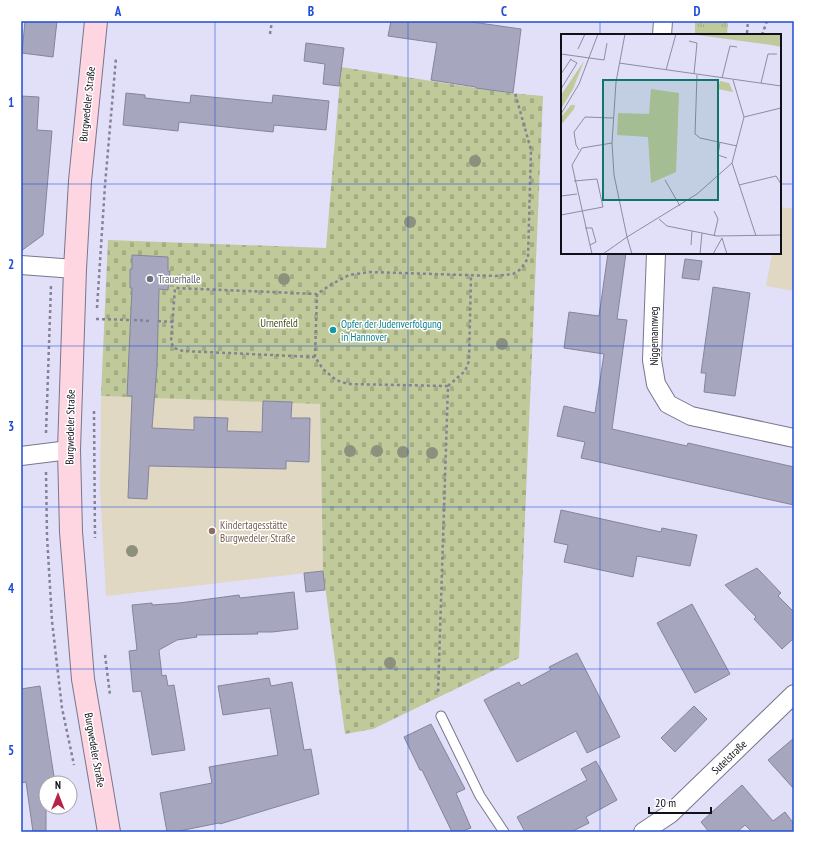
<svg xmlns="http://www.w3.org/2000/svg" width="815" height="853" viewBox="0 0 815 853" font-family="'PT Sans Narrow',sans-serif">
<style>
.education{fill:#e0d8c3}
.grass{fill:url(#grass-tufts)}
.cemetery{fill:url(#cemetery-stones)}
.building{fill:#a6a6bf;stroke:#85849c}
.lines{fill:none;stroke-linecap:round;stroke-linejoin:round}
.service-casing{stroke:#79768d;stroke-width:11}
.minor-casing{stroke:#79768d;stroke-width:20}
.secondary-casing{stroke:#79768d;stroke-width:24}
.path{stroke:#848294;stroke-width:2.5;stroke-dasharray:3 3;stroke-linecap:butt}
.service{stroke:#fff;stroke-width:9}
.minor{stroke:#fff;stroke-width:18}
.secondary{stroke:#fed6e2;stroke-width:22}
.tree{fill:#8d907d}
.grid{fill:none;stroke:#1d4ed8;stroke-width:1;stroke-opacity:0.55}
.worship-dot{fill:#6b7280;stroke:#fff;stroke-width:1.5}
.culture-dot{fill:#0f9aa8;stroke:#fff;stroke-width:1.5}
.education-dot{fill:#8d6e63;stroke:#fff;stroke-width:1.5}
.labels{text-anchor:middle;stroke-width:3;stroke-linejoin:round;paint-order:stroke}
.street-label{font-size:11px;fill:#111019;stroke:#fff}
.worship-label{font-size:11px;fill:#5b616d;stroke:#fff;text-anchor:start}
.park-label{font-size:11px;fill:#475018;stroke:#fff}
.culture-label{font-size:11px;fill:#0d838f;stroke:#fff;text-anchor:start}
.education-label{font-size:11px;fill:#785e54;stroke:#fff;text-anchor:start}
.inset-road{fill:none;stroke:#8e8c9f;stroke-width:1}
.view{fill:#0f766e;fill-opacity:0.15;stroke:#0f766e;stroke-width:2}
.inset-edge{fill:none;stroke:#111019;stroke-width:2}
.neatline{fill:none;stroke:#1d4ed8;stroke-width:1.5}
.grid-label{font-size:13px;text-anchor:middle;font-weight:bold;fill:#1d4ed8}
</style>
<defs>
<pattern id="grass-tufts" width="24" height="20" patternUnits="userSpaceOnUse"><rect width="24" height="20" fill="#bfc999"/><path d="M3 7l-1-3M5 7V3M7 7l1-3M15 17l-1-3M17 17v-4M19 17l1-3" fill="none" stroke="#a3ac83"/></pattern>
<pattern id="cemetery-stones" width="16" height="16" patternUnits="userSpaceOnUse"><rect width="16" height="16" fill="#bfc999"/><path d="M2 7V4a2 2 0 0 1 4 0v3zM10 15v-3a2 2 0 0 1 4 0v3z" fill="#a3ac83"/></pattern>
</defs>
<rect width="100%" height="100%" fill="#e2dff8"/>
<path class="education" d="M781 207 794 209V291L766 286 772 253H780Z
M101 396 320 403 323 571 106 596 100 491Z"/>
<path class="grass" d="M695 21H728L727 35H695Z"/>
<path class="cemetery" d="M341 67 509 93 543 96 519 658 373 729 345 734 323 571 320 404 101 396 108 240 326 248Z"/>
<path class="building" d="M25 21H57L53 57 22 53Z
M391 21H465L521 29 513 93 476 88V87L431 80 437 43 388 36Z
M306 43 344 48 339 86 323 84 325 64 304 61Z
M126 93 145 95V98L190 103 191 95 272 103 273 95 329 101 326 130 274 125 273 132 179 122 178 131 123 125Z
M21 96 39 97 37 130 52 131 43 235 21 251Z
M608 253H626L617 319 627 320 612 429 687 446 688 443 794 467V505L581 458 585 442 557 436 564 406 595 413 604 354 564 348 569 312 599 316Z
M132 255 168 257V271H170L168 290 159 289 157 366 152 428 194 430V417L228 418 227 431 262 432 263 401 292 402 291 418H310L309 462 286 461V469L149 466 147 499 128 498 132 396H127L132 288H130V269H132Z
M685 259 702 261 699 280 682 278Z
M713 287 750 293 735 396 704 392 706 373H701Z
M561 510 661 532 662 528 697 535 690 566 637 556 633 577 564 562 568 545 554 542Z
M757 568 781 593 778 596 794 612V638L782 649 754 619 756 617 725 585Z
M323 571 325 590 306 592 304 573Z
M294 592 298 629 272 632H257L258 634 196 635 197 637 177 640 159 650 162 676 166 675 168 686 174 685 185 750 152 755 141 691 133 692 129 651 137 650 132 605 152 603V605L179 603 239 595 240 598Z
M692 604 730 674 695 693 657 623Z
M577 653 620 737 587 753 576 731 517 762 484 700 519 682 521 686 551 670 549 667Z
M269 678 271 686 292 682 304 750 311 749 319 794 220 824 219 823 174 832H167L160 793 212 783 209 767 278 755 270 708 223 715 218 686Z
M40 686 55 783H46V832H33L26 782 21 783V689Z
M694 706 707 719 675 752 661 738Z
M431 724 465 789 456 793 471 828 460 832H452L422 770H420L404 737Z
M794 738V789L768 760Z
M596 761 617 800 586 817 589 823 571 832H525L517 817 587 780 581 769Z
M742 785 773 821 785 812 794 824V832H752L745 825 737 832H709L701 822Z"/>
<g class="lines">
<g class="service-casing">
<path id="service" d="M441 716 480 796 504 832"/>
</g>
<g class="minor-casing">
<path id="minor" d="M662 35 663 21
M656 253 652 360 656 384 668 404 691 416 794 438
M21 265 75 269
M21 456 69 450
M643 832 670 814 794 694"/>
</g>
<g class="secondary-casing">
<path id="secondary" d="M96 21 80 181 75 269 69 450 71 532 83 679 109 832"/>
</g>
<path class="path" d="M747 33 748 21
M270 34 272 21
M762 35 767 21
M317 294 315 357 323 369 336 380 348 384 448 386 438 694
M97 308 105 185 116 58
M96 319 130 320
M134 320 151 321
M158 321 173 322
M315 357 183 351 174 348 171 342 175 288 317 294 332 284 349 275 370 272 496 276 513 274 521 269 528 258 531 150 515 93
M448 386 465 371 469 361 471 276
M94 411 95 538
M46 433 51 286
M46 472 47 536 52 621 62 708 74 765
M105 655 110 695"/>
<use href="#service" class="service"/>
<use href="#minor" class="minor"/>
<use href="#secondary" class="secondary"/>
</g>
<g class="tree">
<circle cx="475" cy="161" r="6"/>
<circle cx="410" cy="222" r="6"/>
<circle cx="284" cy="279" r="6"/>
<circle cx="502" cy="344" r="6"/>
<circle cx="350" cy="451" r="6"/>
<circle cx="377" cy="451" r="6"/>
<circle cx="403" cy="452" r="6"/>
<circle cx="432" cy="453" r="6"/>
<circle cx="132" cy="551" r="6"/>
<circle cx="390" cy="663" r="6"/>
</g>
<path class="grid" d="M215 21V832M408 21V832M600 21V35M21 184H562M780 184H794M600 253V832M21 346H794M21 507H794M21 669H794"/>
<circle class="worship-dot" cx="150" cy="279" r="4"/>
<circle class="culture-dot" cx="333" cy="330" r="4"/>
<circle class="education-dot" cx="212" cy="531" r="4"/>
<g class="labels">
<g class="street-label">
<text transform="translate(87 104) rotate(-84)" y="4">Burgwedeler Straße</text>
<text transform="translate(654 336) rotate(-90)" y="4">Niggemannweg</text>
<text transform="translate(70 427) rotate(-89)" y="4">Burgwedeler Straße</text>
<text transform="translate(95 750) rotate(80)" y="4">Burgwedeler Straße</text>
<text transform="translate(729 757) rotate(-44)" y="4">Sutelstraße</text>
</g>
<g class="worship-label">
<text x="158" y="283">Trauerhalle</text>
</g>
<g class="park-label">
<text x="279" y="327">Urnenfeld</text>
</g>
<g class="culture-label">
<text x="341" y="328">Opfer der Judenverfolgung<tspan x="341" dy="13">in Hannover</tspan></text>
</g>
<g class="education-label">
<text x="220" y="529">Kindertagesstätte<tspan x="220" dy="13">Burgwedeler Straße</tspan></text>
</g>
</g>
<g transform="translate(561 34)">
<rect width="220" height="220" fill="#e2dff8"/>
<path d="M129 0H220V13L211 11ZM23 27 12 55 0 75V61ZM159 47 168 49 172 58 157 55ZM10 71H14L13 75 0 91V83Z" fill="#bfc999"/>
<path d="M90 55 118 59 115 138 90 149 87 103 56 101 57 79 88 80Z" fill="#bfc999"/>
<path class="inset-road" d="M128 7 136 9 133 40M17 15 24 0M0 20 43 26 46 9M58 29 220 52M105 36 115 0M0 40 10 25M136 41 134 100 139 104 176 112M161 44 169 12 176 13M172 46 183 83 171 129 195 202M200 49 207 20H216M0 55 16 29 9 25M0 80 18 50 37 0M183 83 220 74M159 108 157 121 166 124M18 116 15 111 13 98 24 83 52 84M104 146 119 172M178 151 215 142 220 150M0 162 16 160M153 177 157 185 153 202M0 181 42 173 36 145 13 147M98 185 106 192 156 202 220 201M24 194H31L35 208 29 211M161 204 166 220M130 211 131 197M31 220 11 131 21 114 51 109M42 220 66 203 53 141 51 109 55 48 64 0M71 220 66 203 136 160 171 129M139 220 141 199M152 220 161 204"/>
<path class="view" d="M42 46H157V166H42Z"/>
<rect width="220" height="220" class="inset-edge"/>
</g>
<rect width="815" height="853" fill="none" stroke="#ffffff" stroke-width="44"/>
<g transform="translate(58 795)"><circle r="19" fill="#ffffff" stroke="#a09fa3"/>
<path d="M0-3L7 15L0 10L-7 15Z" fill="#b62444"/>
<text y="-6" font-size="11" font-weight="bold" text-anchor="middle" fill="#111019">N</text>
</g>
<path d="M649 807v6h62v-6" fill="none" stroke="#111019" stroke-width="2"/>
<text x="655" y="807" font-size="12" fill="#111019" stroke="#ffffff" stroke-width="3" paint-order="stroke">20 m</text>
<rect x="22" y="22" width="771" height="809" class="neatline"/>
<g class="grid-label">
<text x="118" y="16">A</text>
<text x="311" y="16">B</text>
<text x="504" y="16">C</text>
<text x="697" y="16">D</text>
<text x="11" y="107">1</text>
<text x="11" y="269">2</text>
<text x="11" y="431">3</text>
<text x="11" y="593">4</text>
<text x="11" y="755">5</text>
</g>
</svg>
